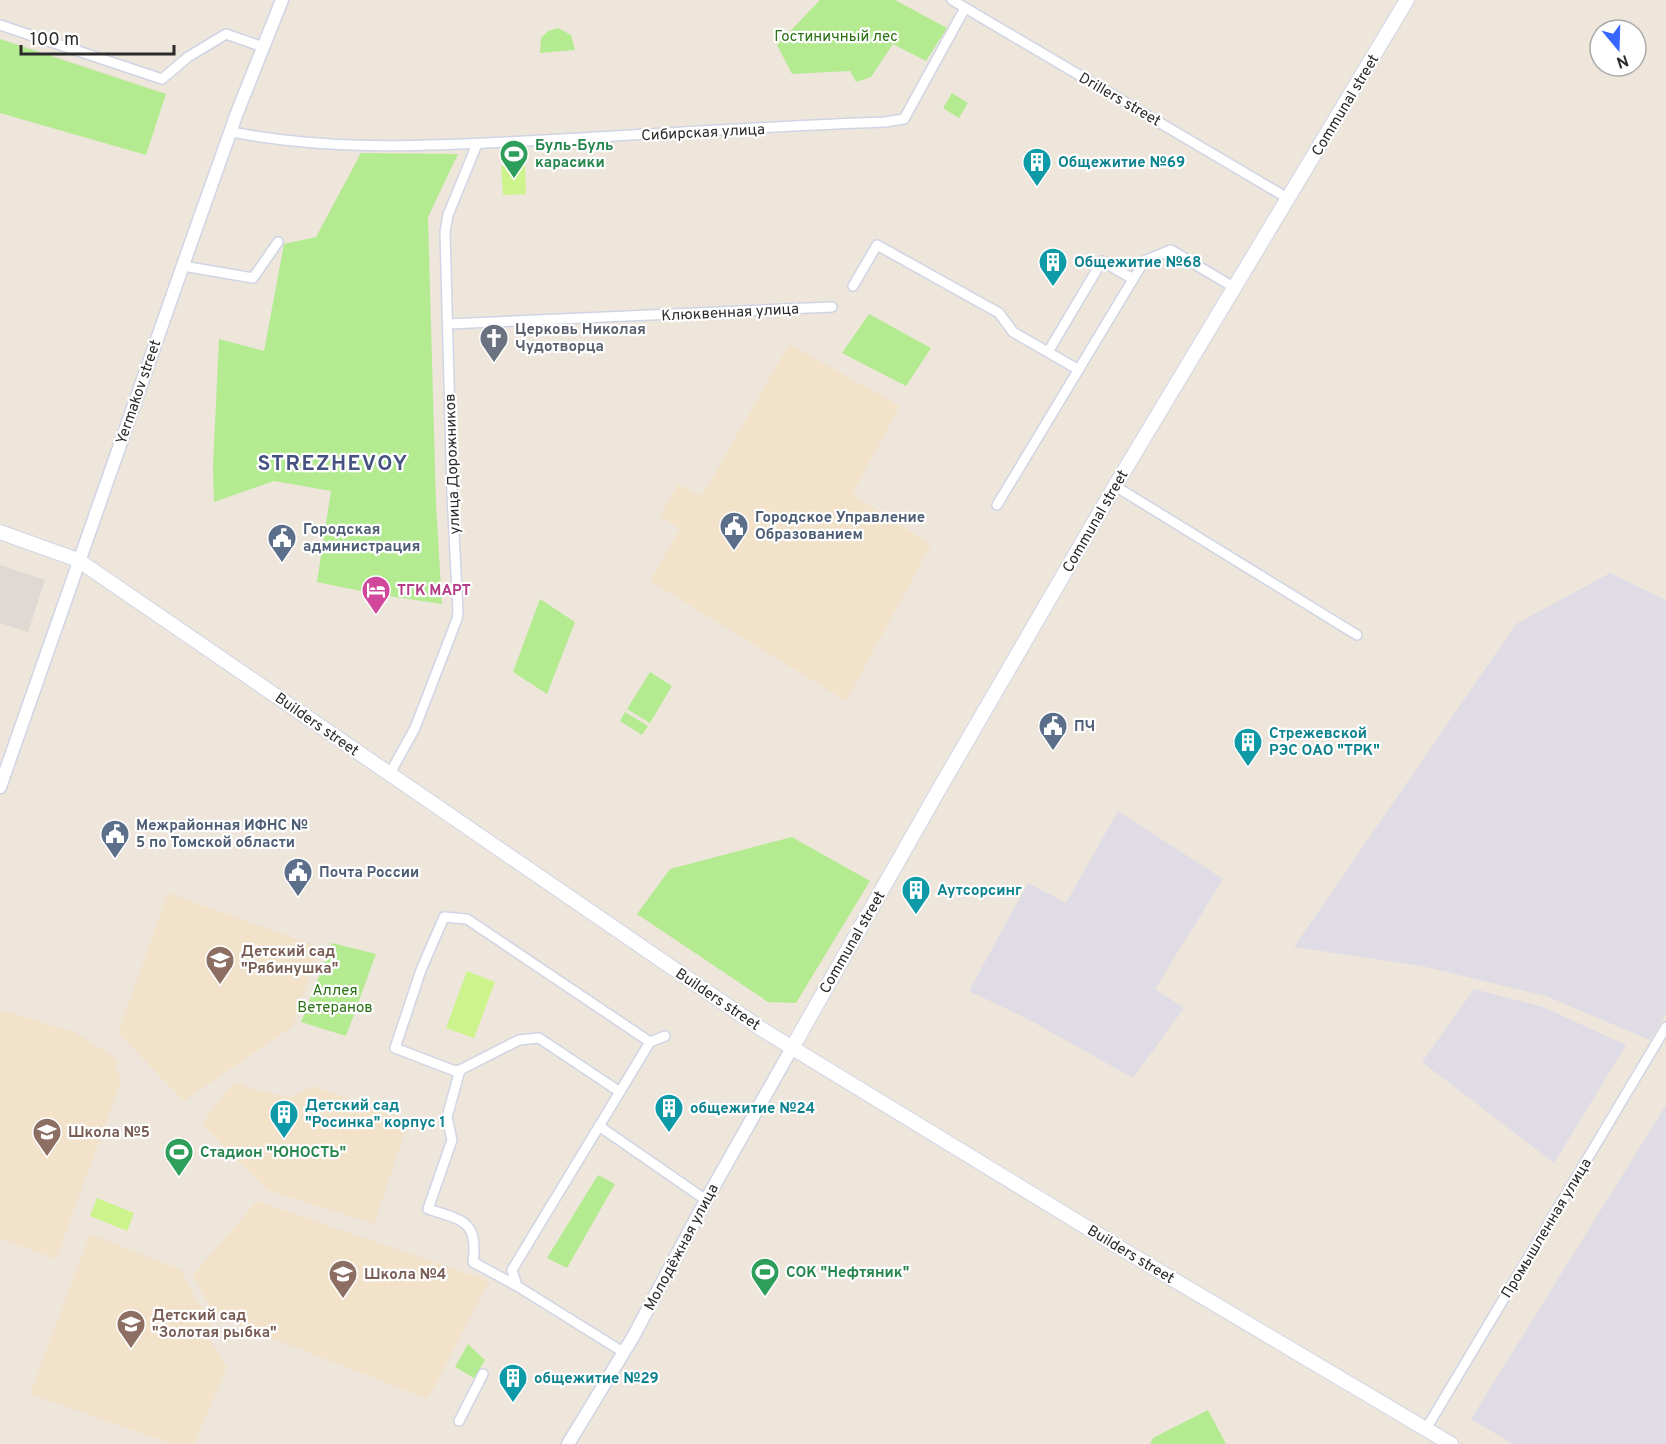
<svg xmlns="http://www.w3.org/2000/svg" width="1666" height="1444" viewBox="0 0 1666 1444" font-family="Overpass,sans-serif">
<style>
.industrial{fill:#dfdce6}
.education{fill:#f2e2c9}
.green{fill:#b4eb91}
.pitch{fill:#cdf48c}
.plaza{fill:#ded9d3}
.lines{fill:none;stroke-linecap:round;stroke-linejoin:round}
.minor-casing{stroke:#d0d5e5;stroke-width:12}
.tertiary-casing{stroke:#d0d5e5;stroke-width:15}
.secondary-casing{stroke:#d0d5e5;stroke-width:16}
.minor{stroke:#fff;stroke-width:9}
.tertiary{stroke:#fff;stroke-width:12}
.secondary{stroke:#fff;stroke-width:14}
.labels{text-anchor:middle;stroke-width:4.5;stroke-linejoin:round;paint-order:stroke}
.park-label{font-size:15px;fill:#2a7112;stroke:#fff}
.street-label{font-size:15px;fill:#2b2b2b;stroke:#fff}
.leisure-label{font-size:15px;font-weight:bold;fill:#27864d;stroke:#fff;text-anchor:start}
.culture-label{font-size:15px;font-weight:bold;fill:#0d838f;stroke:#fff;text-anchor:start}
.worship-label{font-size:15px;font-weight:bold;fill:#5b616d;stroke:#fff;text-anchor:start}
.service-label{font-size:15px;font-weight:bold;fill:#4e5e75;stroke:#fff;text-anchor:start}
.hotel-label{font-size:15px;font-weight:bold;fill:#b23c85;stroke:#fff;text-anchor:start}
.education-label{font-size:15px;font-weight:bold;fill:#785e54;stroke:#fff;text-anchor:start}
.district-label{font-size:21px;font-weight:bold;letter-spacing:1.5px;fill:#465381;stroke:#fff}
</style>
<rect width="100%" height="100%" fill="#eee5db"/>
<path class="industrial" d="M1610 573 1666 600V1014L1650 1040 1546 996 1422 966 1294 947 1516 624Z
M1118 811 1223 879 1155 989 1184 1008 1133 1078 1026 1018 969 991 1028 883 1066 903Z
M1474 989 1543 1007 1626 1045 1554 1163 1422 1062Z
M1666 1105V1444H1513L1471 1419Z"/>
<path class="education" d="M789 344 900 406 852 494 931 545 846 701 650 581 680 529 660 516 678 484 702 496Z
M168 893 319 947 293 1026 184 1101 118 1033Z
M9 1012 76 1033 119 1060 116 1071 122 1079 56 1259 0 1238V1013Z
M237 1082 249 1088 290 1098 313 1086 409 1120 374 1224 267 1190 202 1124 224 1093Z
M257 1201 489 1281 428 1399 215 1316 193 1275Z
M90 1234 181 1270 210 1324 206 1334 227 1367 194 1444H172L30 1394Z"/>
<path class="green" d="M820 0H895L947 28 926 61 893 44 871 77 856 82 850 71 792 74 777 45Z
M558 28 571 35 575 50 540 53 541 38 548 31Z
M0 39 166 94 146 155 0 113Z
M952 93 968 103 959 118 943 108Z
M361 153 458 154 428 217 436 504 442 604 375 594 317 582 331 491 274 481 214 502 213 466 219 339 264 351 284 244 316 237Z
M869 314 931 348 906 386 842 353Z
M540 599 575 622 547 694 513 672Z
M650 672 672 686 650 723 627 709Z
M625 712 648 726 642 735 620 721Z
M792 837 870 881 796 1003 768 1002 637 914 670 869Z
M332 943 376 954 346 1036 301 1022Z
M598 1175 615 1184 567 1268 547 1258Z
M468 1344 485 1360 474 1378 455 1367Z
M1208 1410 1226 1444H1150L1153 1438Z"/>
<path class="pitch" d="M525 165 526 194 503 195 501 166Z
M467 971 495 982 474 1038 446 1028Z
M97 1198 134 1213 127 1231 90 1216Z"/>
<path class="plaza" d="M0 565 45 580 28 632 0 623Z"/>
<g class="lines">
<g class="minor-casing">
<path id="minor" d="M952 0 1289 199
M0 25 162 79 188 57 226 34 263 47
M232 132C335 152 440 146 544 140 658 134 771 126 885 122L904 119 965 8
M183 266 253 278 278 242
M853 286 877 245 999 313 1013 332 1079 370
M448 324 832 307
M1048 352 1102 261 1133 279
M1115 486 1357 635
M997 505 1144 261 1171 250 1235 288
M389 775 415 728 457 619 458 612 452 494 445 232 448 215 477 144
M650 1042 665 1036
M460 1070 447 1117 452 1140 428 1209C461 1220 479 1220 473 1262L517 1286
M620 1092 539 1038 519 1040 460 1070 455 1071 395 1048 421 970 444 917 467 919 650 1042 512 1270 517 1286 623 1352
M599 1126 706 1200
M459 1421 483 1374
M1426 1429 1666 1027"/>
</g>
<g class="tertiary-casing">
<path id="tertiary" d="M0 787 188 251 237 113 282 0
M568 1444 633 1337 706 1200 792 1048"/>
</g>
<g class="secondary-casing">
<path id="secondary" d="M0 532 78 560 763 1030 1127 1252 1451 1444
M792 1048 938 791 1115 486 1407 0"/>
</g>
<use href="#minor" class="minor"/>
<use href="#tertiary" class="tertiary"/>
<use href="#secondary" class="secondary"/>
</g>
<defs>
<g id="stadium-pin" transform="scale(1.5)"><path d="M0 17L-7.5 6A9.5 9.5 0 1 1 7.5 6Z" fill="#2e9e5b" stroke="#fff"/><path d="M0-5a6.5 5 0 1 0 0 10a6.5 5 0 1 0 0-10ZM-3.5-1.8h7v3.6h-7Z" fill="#fff"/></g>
<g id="building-pin" transform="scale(1.5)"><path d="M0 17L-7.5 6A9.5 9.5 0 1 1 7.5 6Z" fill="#0f9aa8" stroke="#fff"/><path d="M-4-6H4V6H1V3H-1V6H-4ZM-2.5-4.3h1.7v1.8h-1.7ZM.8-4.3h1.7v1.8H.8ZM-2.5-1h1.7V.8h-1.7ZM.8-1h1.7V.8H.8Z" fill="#fff"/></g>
<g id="church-pin" transform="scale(1.5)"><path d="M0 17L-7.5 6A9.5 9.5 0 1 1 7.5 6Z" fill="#6b7280" stroke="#fff"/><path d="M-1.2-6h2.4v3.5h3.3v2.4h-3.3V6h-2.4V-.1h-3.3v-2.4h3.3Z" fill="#fff"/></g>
<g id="civic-pin" transform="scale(1.5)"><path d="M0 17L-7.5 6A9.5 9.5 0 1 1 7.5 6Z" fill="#5c6f8a" stroke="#fff"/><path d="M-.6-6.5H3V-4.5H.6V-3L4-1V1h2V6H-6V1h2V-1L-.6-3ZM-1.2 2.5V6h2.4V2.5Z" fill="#fff"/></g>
<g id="hotel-pin" transform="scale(1.5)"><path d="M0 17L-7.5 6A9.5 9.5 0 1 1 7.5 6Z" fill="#d1479c" stroke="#fff"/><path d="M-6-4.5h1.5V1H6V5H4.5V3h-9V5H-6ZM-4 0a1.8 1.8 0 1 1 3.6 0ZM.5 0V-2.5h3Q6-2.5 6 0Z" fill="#fff"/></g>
<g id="school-pin" transform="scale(1.5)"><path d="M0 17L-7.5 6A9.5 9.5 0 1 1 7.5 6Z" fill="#8d6e63" stroke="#fff"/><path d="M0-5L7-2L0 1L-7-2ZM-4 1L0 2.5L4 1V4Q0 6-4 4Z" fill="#fff"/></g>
</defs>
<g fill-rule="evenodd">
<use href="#stadium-pin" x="514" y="154"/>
<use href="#building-pin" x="1037" y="162"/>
<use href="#building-pin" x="1053" y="262"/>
<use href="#church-pin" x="494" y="338"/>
<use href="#civic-pin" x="734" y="526"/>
<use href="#civic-pin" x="282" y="538"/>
<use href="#hotel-pin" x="376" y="590"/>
<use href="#civic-pin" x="1053" y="726"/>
<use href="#building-pin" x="1248" y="742"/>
<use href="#civic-pin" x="115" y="834"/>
<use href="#civic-pin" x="298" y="872"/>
<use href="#building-pin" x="916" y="890"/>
<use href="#school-pin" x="220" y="960"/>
<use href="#building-pin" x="669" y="1108"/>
<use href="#building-pin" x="284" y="1114"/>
<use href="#school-pin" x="47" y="1132"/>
<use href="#stadium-pin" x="179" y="1152"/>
<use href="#stadium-pin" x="765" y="1272"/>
<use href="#school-pin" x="343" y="1274"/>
<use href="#school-pin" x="131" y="1324"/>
<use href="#building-pin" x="513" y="1378"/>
</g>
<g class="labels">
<g class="park-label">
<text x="836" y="41">Гостиничный лес</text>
<text x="335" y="995">Аллея<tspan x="335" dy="17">Ветеранов</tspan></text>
</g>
<g class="street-label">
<text transform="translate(1120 99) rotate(30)" y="5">Drillers street</text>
<text transform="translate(1345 105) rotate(-59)" y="5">Communal street</text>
<text transform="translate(703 132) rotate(-3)" y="5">Сибирская улица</text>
<text transform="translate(730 312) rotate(-3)" y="5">Клюквенная улица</text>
<text transform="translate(138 392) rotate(-71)" y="5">Yermakov street</text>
<text transform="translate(452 464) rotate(-92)" y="5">улица Дорожников</text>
<text transform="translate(1095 521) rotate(-60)" y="5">Communal street</text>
<text transform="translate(317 724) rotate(35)" y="5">Builders street</text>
<text transform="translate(852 942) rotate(-60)" y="5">Communal street</text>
<text transform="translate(718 999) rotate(34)" y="5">Builders street</text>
<text transform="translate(1546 1228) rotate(-59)" y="5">Промышленная улица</text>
<text transform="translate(681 1247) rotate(-62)" y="5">Молодёжная улица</text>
<text transform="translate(1131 1254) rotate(31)" y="5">Builders street</text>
</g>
<g class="leisure-label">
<text x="535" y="150">Буль-Буль<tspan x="535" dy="17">карасики</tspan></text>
<text x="200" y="1157">Стадион "ЮНОСТЬ"</text>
<text x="786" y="1277">СОК "Нефтяник"</text>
</g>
<g class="culture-label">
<text x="1058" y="167">Общежитие №69</text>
<text x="1074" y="267">Общежитие №68</text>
<text x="1269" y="738">Стрежевской<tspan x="1269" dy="17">РЭС ОАО "ТРК"</tspan></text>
<text x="937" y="895">Аутсорсинг</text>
<text x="305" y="1110">Детский сад<tspan x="305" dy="17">"Росинка" корпус 1</tspan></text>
<text x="690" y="1113">общежитие №24</text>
<text x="534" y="1383">общежитие №29</text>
</g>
<g class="worship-label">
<text x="515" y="334">Церковь Николая<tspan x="515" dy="17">Чудотворца</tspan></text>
</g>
<g class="service-label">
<text x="755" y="522">Городское Управление<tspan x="755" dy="17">Образованием</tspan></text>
<text x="303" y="534">Городская<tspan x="303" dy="17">администрация</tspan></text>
<text x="1074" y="731">ПЧ</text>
<text x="136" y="830">Межрайонная ИФНС №<tspan x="136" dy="17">5 по Томской области</tspan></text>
<text x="319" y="877">Почта России</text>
</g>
<g class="hotel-label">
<text x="397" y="595">ТГК МАРТ</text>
</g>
<g class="education-label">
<text x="241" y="956">Детский сад<tspan x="241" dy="17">"Рябинушка"</tspan></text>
<text x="68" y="1137">Школа №5</text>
<text x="364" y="1279">Школа №4</text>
<text x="152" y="1320">Детский сад<tspan x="152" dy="17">"Золотая рыбка"</tspan></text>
</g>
<g class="district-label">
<text x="333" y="470">STREZHEVOY</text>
</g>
</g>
<g transform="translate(1618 48) rotate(161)"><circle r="28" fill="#ffffff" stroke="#aaaaaa" stroke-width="1.5"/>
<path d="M0-4.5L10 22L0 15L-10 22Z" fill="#3766ff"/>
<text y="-9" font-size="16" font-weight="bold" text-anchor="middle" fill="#2b2b2b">N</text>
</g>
<path d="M21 45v9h153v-9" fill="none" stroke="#2b2b2b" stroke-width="3"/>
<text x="30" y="45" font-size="18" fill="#2b2b2b" stroke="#ffffff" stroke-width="4.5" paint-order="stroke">100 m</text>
</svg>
